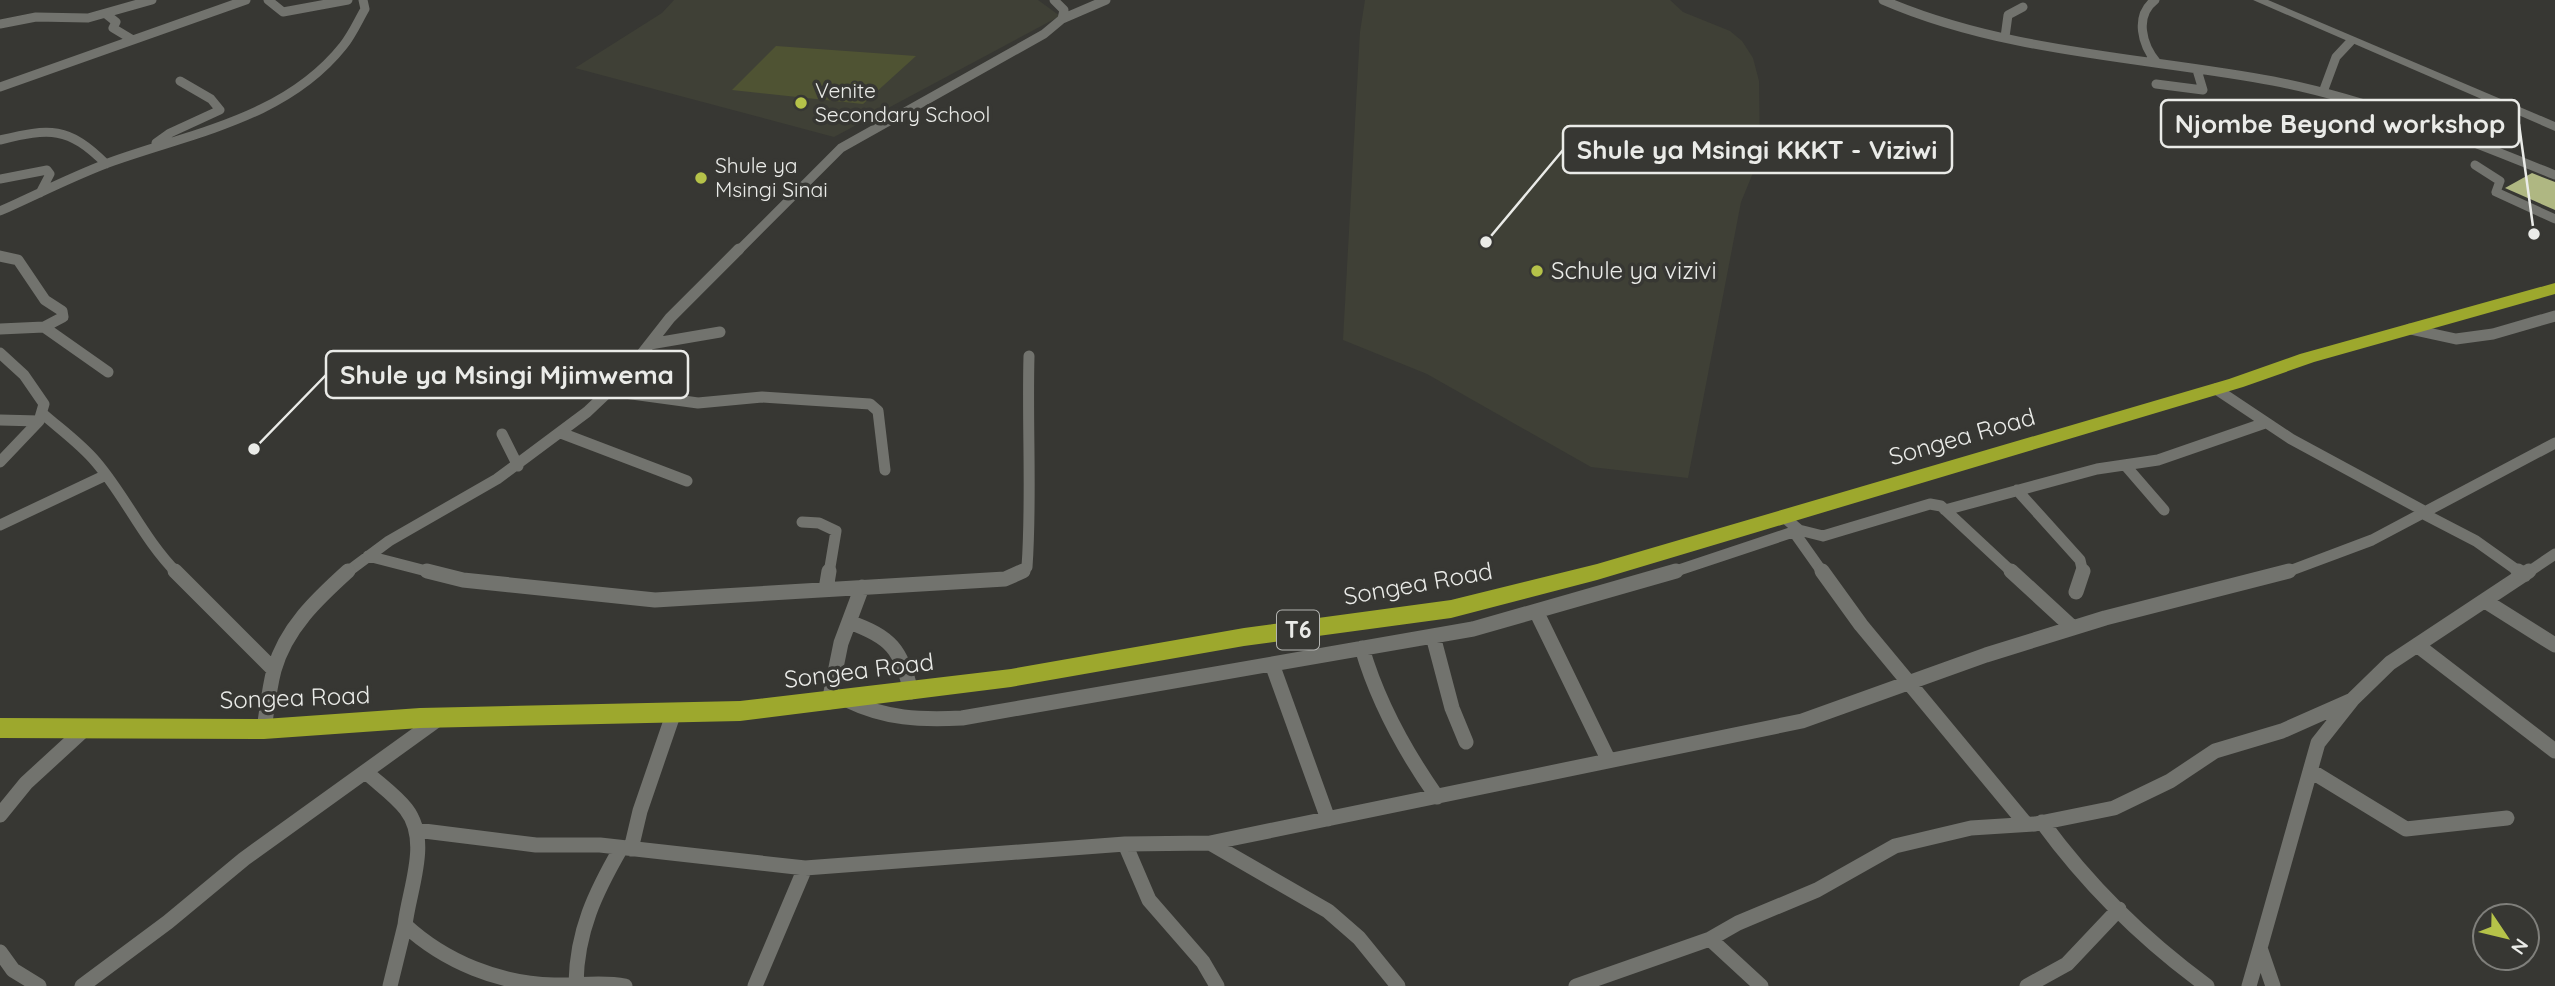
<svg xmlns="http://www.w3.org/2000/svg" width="2555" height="986" viewBox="0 0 2555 986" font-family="Quicksand,sans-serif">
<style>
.built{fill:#3f4036}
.green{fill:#4f5333}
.building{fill:#afb782}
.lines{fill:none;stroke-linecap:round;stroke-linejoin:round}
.street-far2{stroke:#72736e;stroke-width:9}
.street-far1{stroke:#72736e;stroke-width:11}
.street{stroke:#72736e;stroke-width:15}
.secondary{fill:#72736e;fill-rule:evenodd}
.highway{fill:#9da82d;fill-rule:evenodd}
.poi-dot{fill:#b5c249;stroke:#373733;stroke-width:2.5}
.labels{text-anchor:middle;stroke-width:7;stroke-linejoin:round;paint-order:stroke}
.far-poi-label{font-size:21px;fill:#eaebe8;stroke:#373733;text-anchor:start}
.shield{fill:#373733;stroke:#b4b5b2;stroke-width:2}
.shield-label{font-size:23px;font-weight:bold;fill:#eaebe8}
.poi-label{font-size:24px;fill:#eaebe8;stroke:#373733;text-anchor:start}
.street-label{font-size:24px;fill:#eaebe8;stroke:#373733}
.leader{fill:none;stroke:#eaebe8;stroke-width:2.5}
.callout-dot{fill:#eaebe8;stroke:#373733;stroke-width:2.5}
.callout{fill:#373733;stroke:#eaebe8;stroke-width:2.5}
.callout-label{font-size:26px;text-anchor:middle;font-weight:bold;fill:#eaebe8}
</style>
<rect width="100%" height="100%" fill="#373733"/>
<path class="built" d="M674 0H1038L1060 16 834 137 575 68 662 13Z
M1365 0H1670L1683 12 1730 31 1742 41 1753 58 1759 81 1760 156 1741 202 1688 478 1591 467 1427 374 1343 340 1360 32Z"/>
<path class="green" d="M776 46 916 56 863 104 732 90Z"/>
<path class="building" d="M2532 173 2555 182V210L2505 188Z"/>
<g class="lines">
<path class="street-far2" d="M268 0 283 12 348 0
M1883 0C2005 53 2144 57 2273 81 2371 100 2463 138 2555 175
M2155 0C2134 16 2142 45 2157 63
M106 14 116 22 113 28 133 40
M1062 19 1106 0
M0 24 36 17 88 18 152 0
M2005 37 2008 15 2023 7
M2156 84 2203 90 2197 70
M0 87 246 0
M2323 92 2336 57 2351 41
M0 140C50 128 68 126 106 164
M156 143 170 133 220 110 211 99 180 81
M2475 165 2500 181 2496 192 2555 219
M0 179 47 170 50 174 40 193
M0 211C36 195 71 177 108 163 190 133 285 119 343 46 352 35 358 21 365 9L363 0
M738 251 841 148 1044 34 1062 19 1064 10 1054 0"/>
<path class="street-far1" d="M0 256 18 260 45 300 62 311 63 317 44 327
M0 329 44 327 108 372
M2410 329 2456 339 2493 334 2555 316
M650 344 720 332
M0 353 24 375 44 404 39 421 0 462
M2216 389 2291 439 2426 512
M610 391 698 403 762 397 870 404 878 411 885 470
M43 414C60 429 81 444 96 462 126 497 144 540 177 573
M0 420 39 421
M561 433 687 481
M502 434 518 466
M2125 465 2164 510
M2017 490 2080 560 2083 573
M1945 510 2097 469 2158 460 2265 423
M2424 514 2476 541 2521 573
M1785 518 1799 530 1823 536 1930 504 1941 506 2013 573
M802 522 819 523 836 531 829 573
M0 525 106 475
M1794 532 1823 573
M368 556 434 573
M346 573 389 541 497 479 587 412 623 378 670 318 739 249
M1021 573 1027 567C1032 497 1027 427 1029 356
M1670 573 1799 530
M2284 573 2372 540 2555 443
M2527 573 2555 554"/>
<path class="street" d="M175 571 274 670
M427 571 463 580 655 600 1005 579 1023 571
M1822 571 1861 625 2026 824
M2011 571 2073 628
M2518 571 2524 575
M826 589 829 571
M2076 592 2083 571
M2485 601 2555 645
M1536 611 1608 759
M849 622C891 637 901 649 911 692
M1433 636 1452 708 1466 742
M2417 645 2555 751
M1362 648C1378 703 1404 750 1437 797
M1272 664 1328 819
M847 700C886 719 920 720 962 718L1473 629 1676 571
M829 702 841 643 862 587
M264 729C267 710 269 689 274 670 286 628 317 599 348 571
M2311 771 2406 829 2507 818
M366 772C379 784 395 795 406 809 431 841 409 889 405 925 445 962 500 984 554 985 578 986 601 981 625 986
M0 815 26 783 87 727
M2042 822C2088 885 2144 940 2207 986
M416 830 536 845H600L805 868 1125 844 1210 843 1802 721 1986 655 2105 618 2289 571
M1210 843 1328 911 1359 938 1398 986
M1125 844 1149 900 1203 962 1217 986
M631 849 640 811 674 712
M1710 939 1761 986
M0 952 13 970 39 986
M576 983C577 931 595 893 621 848
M82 986 168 922 244 859 437 720
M390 986 405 925
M755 986 805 868
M1576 986 1710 939 1738 923 1817 890 1895 846 1971 828 2035 824 2114 808 2170 781 2215 751 2282 731 2352 700
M2027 986 2067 964 2119 909
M2249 986 2260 948
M2273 986 2260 948 2318 743 2352 700 2390 663 2529 571"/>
<path class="secondary" d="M2253 0H2268L2555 122V131Z"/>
<path class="highway" d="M2555 283V294L2314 362 2243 387 1597 580 1451 618 1244 646 1011 687 740 721 420 728 264 739 0 738V718L264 719 420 708 740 701 1011 669 1244 628 1451 600 1597 564 2229 379 2300 354Z"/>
</g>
<g class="poi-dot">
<circle cx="801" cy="103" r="7"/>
<circle cx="701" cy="178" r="7"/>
<circle cx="1537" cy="271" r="7"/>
</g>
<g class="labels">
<g class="far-poi-label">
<text x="815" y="98">Venite<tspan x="815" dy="24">Secondary School</tspan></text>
<text x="715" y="173">Shule ya<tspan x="715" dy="24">Msingi Sinai</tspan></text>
</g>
<rect class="shield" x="1277" y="610.5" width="42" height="39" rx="5"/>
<g class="shield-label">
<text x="1298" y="638">T6</text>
</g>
<g class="poi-label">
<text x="1551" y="279">Schule ya vizivi</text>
</g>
<g class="street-label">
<text transform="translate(1962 437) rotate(-16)" y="8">Songea Road</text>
<text transform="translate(1418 584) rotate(-10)" y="8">Songea Road</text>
<text transform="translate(859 671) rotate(-7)" y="8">Songea Road</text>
<text transform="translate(295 698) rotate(-2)" y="8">Songea Road</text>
</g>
</g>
<path class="leader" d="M2534 234L2519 124M1486 242L1563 150M254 449L326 375"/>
<g class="callout-dot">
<circle cx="2534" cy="234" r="7"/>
<circle cx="1486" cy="242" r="7"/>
<circle cx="254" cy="449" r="7"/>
</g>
<g class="callout">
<rect x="2161" y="100" width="358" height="47" rx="7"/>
<rect x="1563" y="126" width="389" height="47" rx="7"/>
<rect x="326" y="351" width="362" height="47" rx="7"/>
</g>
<g class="callout-label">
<text x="2340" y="133">Njombe Beyond workshop</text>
<text x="1757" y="159">Shule ya Msingi KKKT - Viziwi</text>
<text x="507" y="384">Shule ya Msingi Mjimwema</text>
</g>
<g transform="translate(2506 937) rotate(125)"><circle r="33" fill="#373733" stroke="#7f7f7b" stroke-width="2"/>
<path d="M0-5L12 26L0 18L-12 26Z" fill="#b5c249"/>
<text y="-10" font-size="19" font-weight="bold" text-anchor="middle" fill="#eaebe8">N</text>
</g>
</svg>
